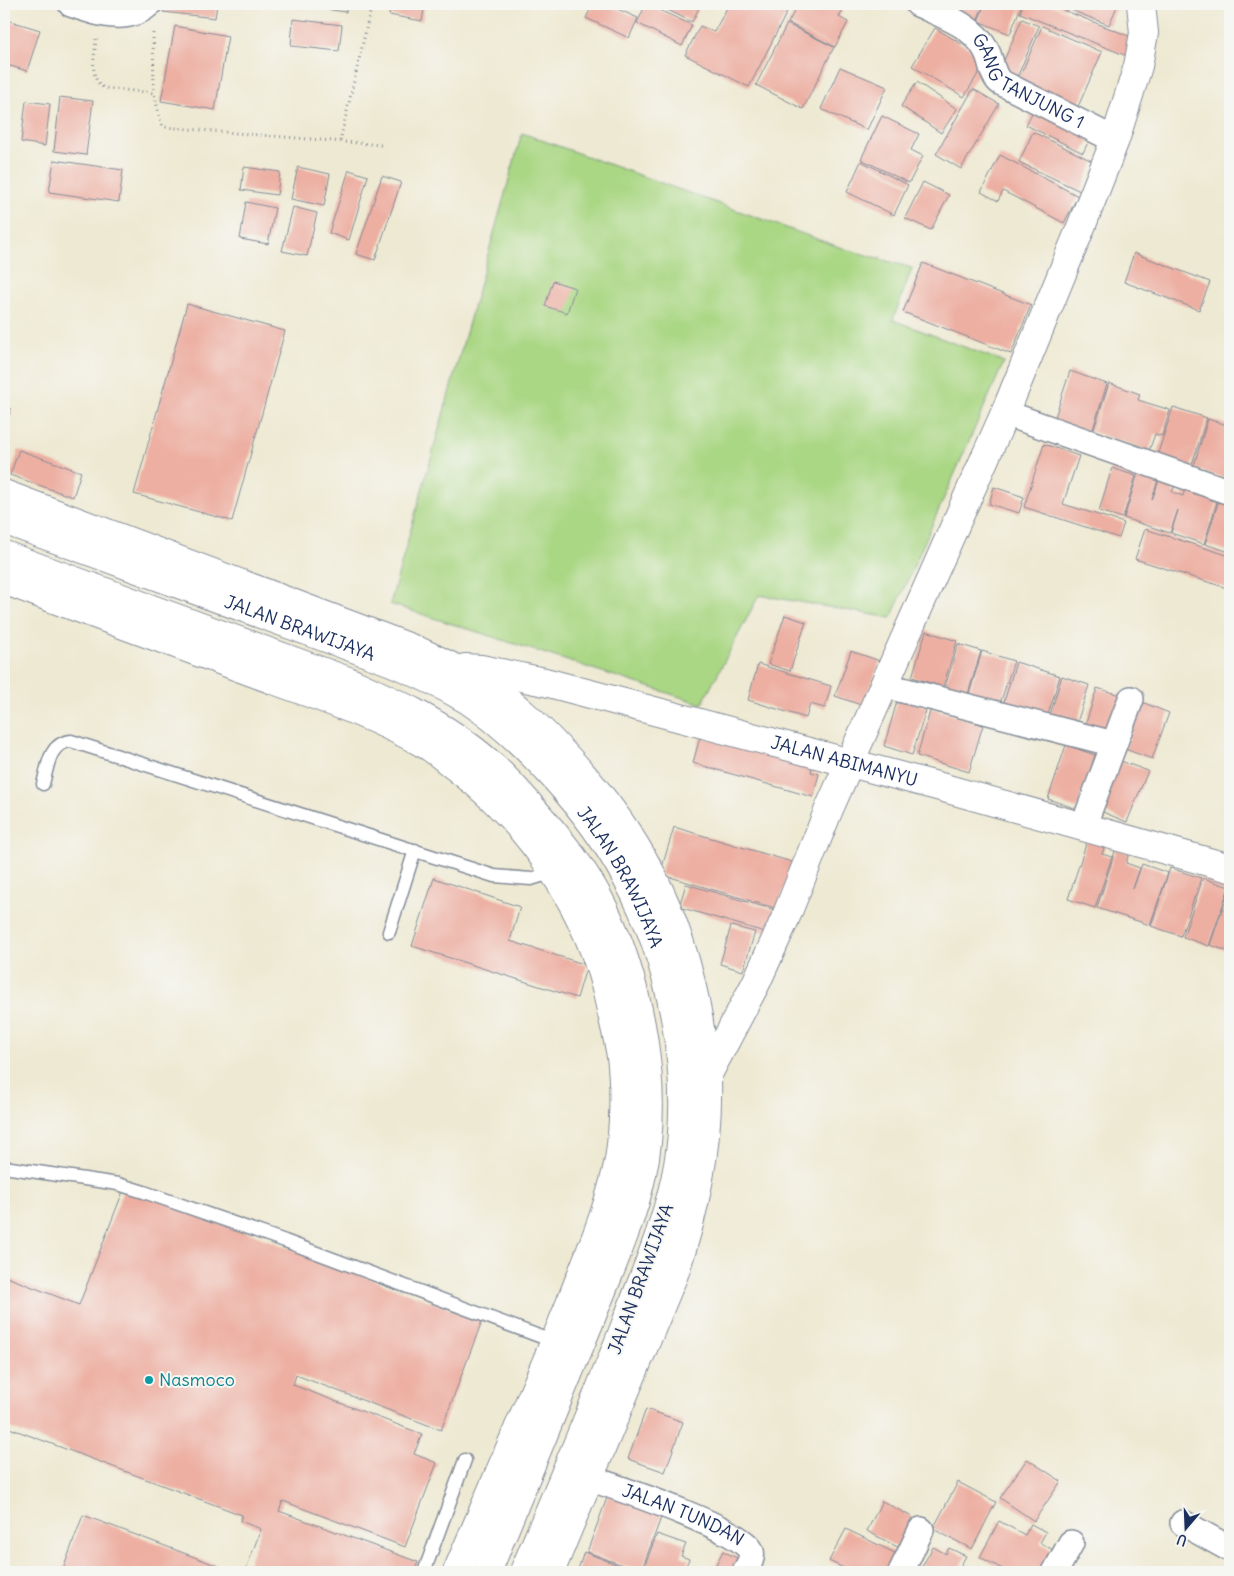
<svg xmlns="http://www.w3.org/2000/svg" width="1234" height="1576" viewBox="0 0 1234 1576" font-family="Delius,sans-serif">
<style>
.green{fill:#aad784;stroke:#628371}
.building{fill:#edafa2}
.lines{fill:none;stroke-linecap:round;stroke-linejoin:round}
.service-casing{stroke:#848c98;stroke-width:15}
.minor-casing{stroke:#848c98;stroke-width:28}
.tertiary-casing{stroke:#848c98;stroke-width:30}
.trunk-casing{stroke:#848c98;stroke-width:30}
.path{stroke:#848c98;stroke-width:3;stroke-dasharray:1 4;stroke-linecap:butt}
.service{stroke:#fff;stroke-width:12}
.minor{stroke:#fff;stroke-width:25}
.tertiary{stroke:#fff;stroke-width:28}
.trunk{stroke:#fff;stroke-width:28}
.culture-dot{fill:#0f9aa8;stroke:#f6f6f2;stroke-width:2}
.labels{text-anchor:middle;stroke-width:4;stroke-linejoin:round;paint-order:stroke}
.street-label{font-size:18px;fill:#1b2f5e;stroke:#f6f6f2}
.culture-label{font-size:18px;fill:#0d838f;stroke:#f6f6f2;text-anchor:start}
</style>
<rect width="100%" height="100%" fill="#f6f6f2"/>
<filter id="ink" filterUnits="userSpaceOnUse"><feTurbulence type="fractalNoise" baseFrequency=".02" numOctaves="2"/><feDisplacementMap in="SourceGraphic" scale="10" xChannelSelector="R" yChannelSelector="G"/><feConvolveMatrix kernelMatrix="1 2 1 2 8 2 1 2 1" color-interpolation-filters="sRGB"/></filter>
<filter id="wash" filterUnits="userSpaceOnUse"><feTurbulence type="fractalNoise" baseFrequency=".0096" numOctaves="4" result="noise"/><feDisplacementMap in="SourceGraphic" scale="20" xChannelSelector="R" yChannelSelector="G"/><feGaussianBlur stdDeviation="1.12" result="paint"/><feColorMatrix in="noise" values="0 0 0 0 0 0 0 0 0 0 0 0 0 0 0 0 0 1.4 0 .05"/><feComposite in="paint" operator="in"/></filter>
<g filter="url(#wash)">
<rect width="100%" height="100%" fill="#eee9d2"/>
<path class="green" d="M522 133 842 248 912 268 893 320 1004 362 891 618 759 595 702 704 390 604Z"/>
<g id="blocks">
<path class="building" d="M164 4H217L215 18 163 12Z
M302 4H347L346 12 302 6Z
M391 4H425L422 21 389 15Z
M593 4H606L638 18 629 38 586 18Z
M627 4H641L637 9Z
M646 4 692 25 682 46 637 23Z
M656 4H701L692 22Z
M729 4H791L749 87 685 55 700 26 714 32Z
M798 4H813L825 10 828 4H846L839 17 848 22 835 47 788 23Z
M938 4H984L977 21Z
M985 4H1022L1010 34 978 21Z
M1023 4H1048L1134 38 1127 56 1020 13Z
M1053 4H1067L1065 9Z
M1074 4H1118L1109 25 1071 10Z
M4 19 40 30 27 71 4 64Z
M293 19 342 25 339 51 291 46Z
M1022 19 1039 26 1015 82 998 74Z
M787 24 834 47 803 109 756 85Z
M175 26 228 36 215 110 161 101Z
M1042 26 1102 52 1077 109 1017 83Z
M935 28 987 59 964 97 912 66Z
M840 67 887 87 867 130 821 109Z
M917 82 957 109 941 133 901 106Z
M973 89 999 104 961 169 936 154Z
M60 97 93 101 86 155 54 151Z
M26 101 50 104 45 146 21 142Z
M1035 107 1091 136 1083 153 1026 125Z
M882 116 919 134 911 150 923 156 909 183 861 159Z
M1033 132 1094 162 1080 191 1019 162Z
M1000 155 1078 196 1064 223 1003 191 998 201 981 192Z
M54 160 123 170 119 202 49 192Z
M861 161 908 185 894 215 847 192Z
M244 167 280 172 277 195 241 190Z
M298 167 330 174 324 206 291 199Z
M349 170 368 176 349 240 329 233Z
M382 176 401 182 375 260 356 254Z
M923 182 949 195 931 230 905 218Z
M246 202 275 208 268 244 240 239Z
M293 207 317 213 307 256 282 251Z
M1134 253 1210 282 1199 310 1124 282Z
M923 263 1031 305 1011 354 903 312Z
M553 281 575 288 567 313 545 306Z
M187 304 285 331 232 521 134 494Z
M1070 371 1107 384 1092 432 1054 420Z
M1109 383 1140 394 1138 400 1170 410 1162 436 1155 434 1149 451 1093 432Z
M4 407 11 409 4 431Z
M1173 407 1207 418 1191 467 1157 456Z
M1208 419 1230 426V465L1226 479 1193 468Z
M1044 444 1079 456 1063 504 1124 523 1119 538 1024 507Z
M19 450 81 472 73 497 10 475Z
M1112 468 1136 476 1123 518 1099 511Z
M1138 473 1158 480 1152 500 1159 480 1175 485 1172 492 1183 496 1185 489 1218 499 1204 544 1171 533 1178 510 1170 533 1124 518Z
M994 487 1024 497 1019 513 989 504Z
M1219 500 1230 503V552L1205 544Z
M1145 529 1230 556V589L1135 559Z
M785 615 806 622 790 671 768 664Z
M926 631 957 641 943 687 912 677Z
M958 644 981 651 968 694 945 687Z
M851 651 880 661 864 706 835 696Z
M982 651 1014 661 1000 704 969 694Z
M1016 662 1060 676 1047 718 1003 705Z
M758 664 831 686 825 708 810 704 806 718 748 700Z
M1062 676 1089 685 1076 726 1049 718Z
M1097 688 1123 696 1112 734 1085 726Z
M898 698 927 707 912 755 884 746Z
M1142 702 1169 713 1152 759 1125 749Z
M931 708 983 725 969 772 917 756Z
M700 737 813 763 811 772 819 774 813 797 693 763Z
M1066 745 1095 755 1077 809 1048 799Z
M1118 760 1148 771 1127 822 1098 810Z
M674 827 792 862 778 909 660 874Z
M1088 838 1106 844 1102 854 1112 857 1095 908 1068 899Z
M1116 848 1129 853 1126 863 1140 868 1133 889 1142 864 1168 873 1150 925 1097 908Z
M1170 868 1201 878 1181 936 1151 926Z
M434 878 520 907 510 941 587 965 577 998 412 946Z
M1203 878 1229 887 1209 946 1183 937Z
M686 884 775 910 768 933 679 907Z
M1228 892 1230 893V952L1210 945Z
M731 926 755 932 743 971 720 964Z
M125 1186 482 1321 441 1430 296 1375 293 1385 422 1434 414 1454 437 1463 405 1547 283 1501 279 1511 418 1562 414 1572H245L261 1529 240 1521 242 1515 4 1426V1276L79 1305Z
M646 1409 683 1422 665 1472 628 1459Z
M1027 1459 1061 1481 1034 1521 1000 1498Z
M958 1482 996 1502 972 1549 933 1529Z
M608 1495 662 1515 641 1572 587 1552Z
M882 1501 912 1517 909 1523 916 1527 903 1550 867 1531Z
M83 1515 234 1572H62Z
M999 1521 1025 1535 1031 1524 1046 1532 1040 1543 1059 1553 1049 1572H1008L980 1557Z
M846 1529 901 1556 893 1572H852L829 1561Z
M657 1534 686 1544 681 1556 689 1559 683 1572H642Z
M933 1547 946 1554 949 1548 966 1556 957 1572H919Z
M723 1551 743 1561 738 1572H712Z
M584 1552 636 1572H577Z
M963 1567 975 1572H961Z"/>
</g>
</g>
<g filter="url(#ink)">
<use href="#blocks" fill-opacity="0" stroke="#848c98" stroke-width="1"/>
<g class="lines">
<g class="service-casing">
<path id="service" d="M43 784C48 766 49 743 71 741L494 876 531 879 554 872
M389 932 415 850
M4 1167 118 1184 144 1192 285 1241 555 1342
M424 1572 465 1460"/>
</g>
<g class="minor-casing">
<g id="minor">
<path d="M71 4C96 13 127 24 149 4"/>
<path id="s1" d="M918 4C942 15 973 25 986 50 992 60 991 74 1000 82L1115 140"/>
<path d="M1005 413 1230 492"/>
<path d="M883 685 1114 744"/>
<path d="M1083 827 1131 699"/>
<path id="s2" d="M589 1478C615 1487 742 1529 751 1551 753 1558 748 1566 745 1572"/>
<path d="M1183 1523 1230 1549"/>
<path d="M901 1572 921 1530"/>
<path d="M1055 1572 1071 1543"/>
</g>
</g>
<g class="tertiary-casing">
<g id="tertiary">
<path d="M4 494 416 650C440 661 464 672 487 686 513 702 537 726 558 748 636 828 680 910 699 1022 701 1040 707 1059 707 1078 709 1144 695 1212 674 1274L550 1572"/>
<path d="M4 580C82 610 160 638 238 667 302 691 370 712 430 747 439 753 448 761 457 768 531 824 590 911 609 1001 613 1019 618 1038 621 1056 625 1088 624 1128 619 1160 609 1210 588 1257 570 1304 534 1394 495 1483 457 1572"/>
<path id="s3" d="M465 668 481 669 545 682 937 786 1230 868"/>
<path d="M707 1076 756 983 785 919 829 809 1005 413 1081 227 1115 140 1138 66 1144 33 1141 4"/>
</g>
</g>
<g class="trunk-casing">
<g id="trunk">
<path id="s4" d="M4 520 392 662C418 673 443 685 468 700 500 721 529 749 555 778 582 808 607 841 626 877 671 957 694 1074 678 1165 668 1221 645 1273 625 1326 593 1409 558 1490 524 1572"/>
<path d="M4 555 348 681C392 701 433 719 472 749 495 766 514 787 532 808 559 838 585 870 603 907 640 983 660 1090 642 1174 631 1225 608 1274 589 1323 555 1406 521 1489 487 1572"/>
</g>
</g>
<path class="path" d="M153 33 154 93
M96 39C95 56 88 78 104 88L154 93C157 102 159 122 164 127L381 145
M340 141 372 4"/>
<use href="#service" class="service"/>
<use href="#minor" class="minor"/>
<use href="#tertiary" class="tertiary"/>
<use href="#trunk" class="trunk"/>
</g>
</g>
<circle class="culture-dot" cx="149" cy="1380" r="5"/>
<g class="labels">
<g class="street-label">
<text dy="6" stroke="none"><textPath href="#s1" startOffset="139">GANG TANJUNG 1</textPath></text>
<text dy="6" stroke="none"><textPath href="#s4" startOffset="315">JALAN BRAWIJAYA</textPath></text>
<text dy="6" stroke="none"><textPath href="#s3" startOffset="391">JALAN ABIMANYU</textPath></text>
<text dy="6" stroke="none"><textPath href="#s4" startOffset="735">JALAN BRAWIJAYA</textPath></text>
<text transform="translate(641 1279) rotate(-70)" y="6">JALAN BRAWIJAYA</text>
<text dy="6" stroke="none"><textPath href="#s2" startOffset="101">JALAN TUNDAN</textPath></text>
</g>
<g class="culture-label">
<text x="159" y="1386">Nasmoco</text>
</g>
</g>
<rect width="1234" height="1576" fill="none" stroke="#f6f6f2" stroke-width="20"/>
<g transform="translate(1186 1528) rotate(199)" stroke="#f6f6f2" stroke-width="4" paint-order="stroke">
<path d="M0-4L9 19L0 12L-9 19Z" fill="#1b2f5e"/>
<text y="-8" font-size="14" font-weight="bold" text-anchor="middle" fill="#1b2f5e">U</text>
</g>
</svg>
